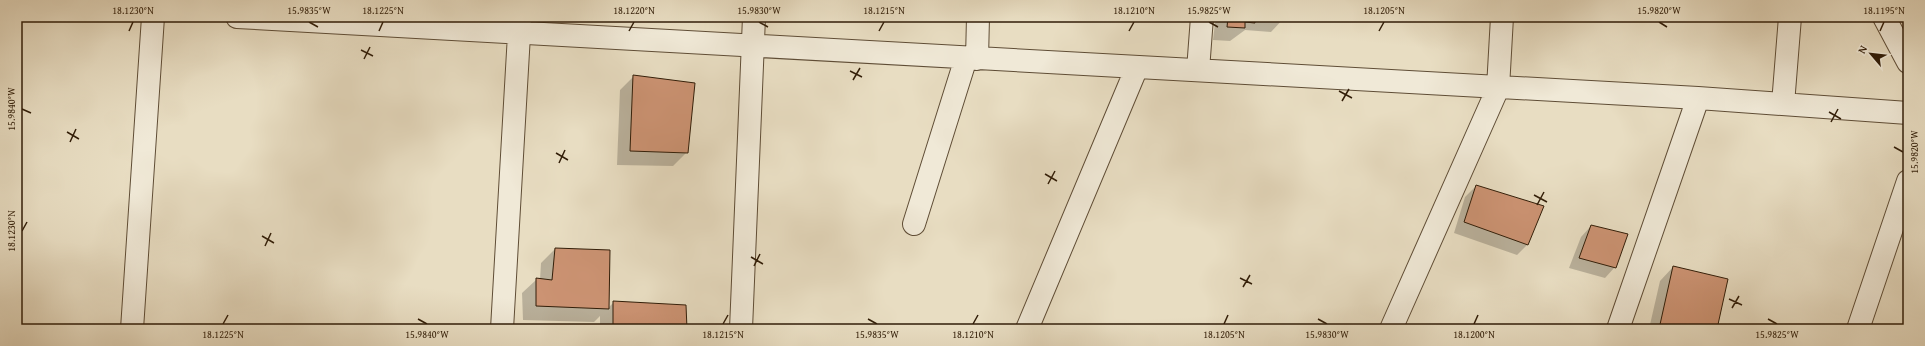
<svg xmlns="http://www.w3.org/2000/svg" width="1925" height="346" viewBox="0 0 1925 346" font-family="'Gentium Book Plus',serif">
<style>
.shadow{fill:#0003}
.building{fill:#cc9373;stroke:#311d08}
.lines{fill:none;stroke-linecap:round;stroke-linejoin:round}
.street-casing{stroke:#5f4d36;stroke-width:24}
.street{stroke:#f0e9d7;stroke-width:22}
.ticks{fill:none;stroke:#311d08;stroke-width:1.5}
.neatline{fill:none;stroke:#311d08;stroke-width:1.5}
.ticks-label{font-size:10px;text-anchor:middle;fill:#311d08}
</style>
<rect width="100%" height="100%" fill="#e8ddc2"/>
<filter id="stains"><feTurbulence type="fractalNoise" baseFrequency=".005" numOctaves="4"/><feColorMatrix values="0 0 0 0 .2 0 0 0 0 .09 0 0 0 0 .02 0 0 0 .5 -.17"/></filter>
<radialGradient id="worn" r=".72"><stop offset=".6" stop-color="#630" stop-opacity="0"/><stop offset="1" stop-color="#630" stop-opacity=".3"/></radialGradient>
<path class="shadow" d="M1221 17H1285L1271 32 1245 30 1230 41 1213 40 1215 23Z
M634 76 687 152 673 166 617 165 620 90Z
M1476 186 1528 244 1517 255 1454 233 1465 197Z
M1591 226 1615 267 1605 278 1569 268 1581 237Z
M555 249 608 308 614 302 686 329H600V316L594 322 523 320 522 293 536 280H540L541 263Z
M1673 267 1716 329H1649L1660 281Z"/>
<path class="building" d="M1228 17H1255V23L1245 22V28L1227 27Z
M633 75 695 83 688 153 630 151Z
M1476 185 1544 206 1528 245 1464 222Z
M1591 225 1628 234 1616 268 1579 258Z
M555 248 610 250 609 309 536 306V278L552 280Z
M1673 266 1728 279 1717 329H1659Z
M613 301 686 305 687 329H613Z"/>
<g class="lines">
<g class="street-casing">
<path id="street" d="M237 17 1698 98 1908 113
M1884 17 1908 62
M977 59 978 17
M1198 70 1202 17
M1783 104 1790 17
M914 224 966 58
M132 329 153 17
M502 329 520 17
M741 329 754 17
M1027 329 1137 67
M1391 329 1498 88 1502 17
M1618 329 1698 98
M1858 329 1908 181"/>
</g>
<use href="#street" class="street"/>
</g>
<path class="ticks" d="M309 22 318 27M759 22 768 27M1209 22 1218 27M1659 22 1667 27M129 31 133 22M379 31 383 22M629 31 634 22M879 31 884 22M1129 31 1134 22M1379 31 1384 22M1880 31 1884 22M361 50 373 56M364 59 370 47M850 71 862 77M853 80 860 68M1339 91 1352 98M1342 101 1349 89M22 109 31 113M1829 112 1841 119M1831 122 1838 109M67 132 79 139M70 142 76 129M1894 147 1903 152M556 153 568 160M559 163 565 150M1045 174 1057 181M1048 184 1055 171M1534 195 1547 202M1537 205 1544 192M22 231 27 222M262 236 274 243M265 246 271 233M751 257 763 264M754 266 760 254M1240 278 1252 284M1243 287 1250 275M1729 299 1742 305M1732 308 1739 296M418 319 427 324M868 319 877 324M1318 319 1327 324M1768 319 1777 324M223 324 228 315M723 324 728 315M973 324 978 315M1224 324 1228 315M1474 324 1478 315"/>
<rect width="1925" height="346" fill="none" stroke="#e8ddc2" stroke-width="44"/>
<g transform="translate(1871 54) rotate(298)" stroke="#f0e9d7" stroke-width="3" paint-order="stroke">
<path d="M0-3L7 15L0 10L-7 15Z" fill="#311d08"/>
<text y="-6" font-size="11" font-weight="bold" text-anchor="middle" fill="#311d08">N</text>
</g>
<rect x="22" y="22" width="1881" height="302" class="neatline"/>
<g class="ticks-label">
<text x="133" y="14">18.1230°N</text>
<text x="309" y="14">15.9835°W</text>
<text x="383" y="14">18.1225°N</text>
<text x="634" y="14">18.1220°N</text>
<text x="759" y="14">15.9830°W</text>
<text x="884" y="14">18.1215°N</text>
<text x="1134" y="14">18.1210°N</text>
<text x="1209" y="14">15.9825°W</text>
<text x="1384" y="14">18.1205°N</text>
<text x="1659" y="14">15.9820°W</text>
<text x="1884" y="14">18.1195°N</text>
<text transform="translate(11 109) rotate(-90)" y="4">15.9840°W</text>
<text transform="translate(1914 152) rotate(-90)" y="4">15.9820°W</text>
<text transform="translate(11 231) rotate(-90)" y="4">18.1230°N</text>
<text x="223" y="338">18.1225°N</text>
<text x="427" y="338">15.9840°W</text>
<text x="723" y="338">18.1215°N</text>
<text x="877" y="338">15.9835°W</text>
<text x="973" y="338">18.1210°N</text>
<text x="1224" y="338">18.1205°N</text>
<text x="1327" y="338">15.9830°W</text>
<text x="1474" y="338">18.1200°N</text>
<text x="1777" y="338">15.9825°W</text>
</g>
<rect width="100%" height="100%" filter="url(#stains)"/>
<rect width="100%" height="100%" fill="url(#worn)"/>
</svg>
